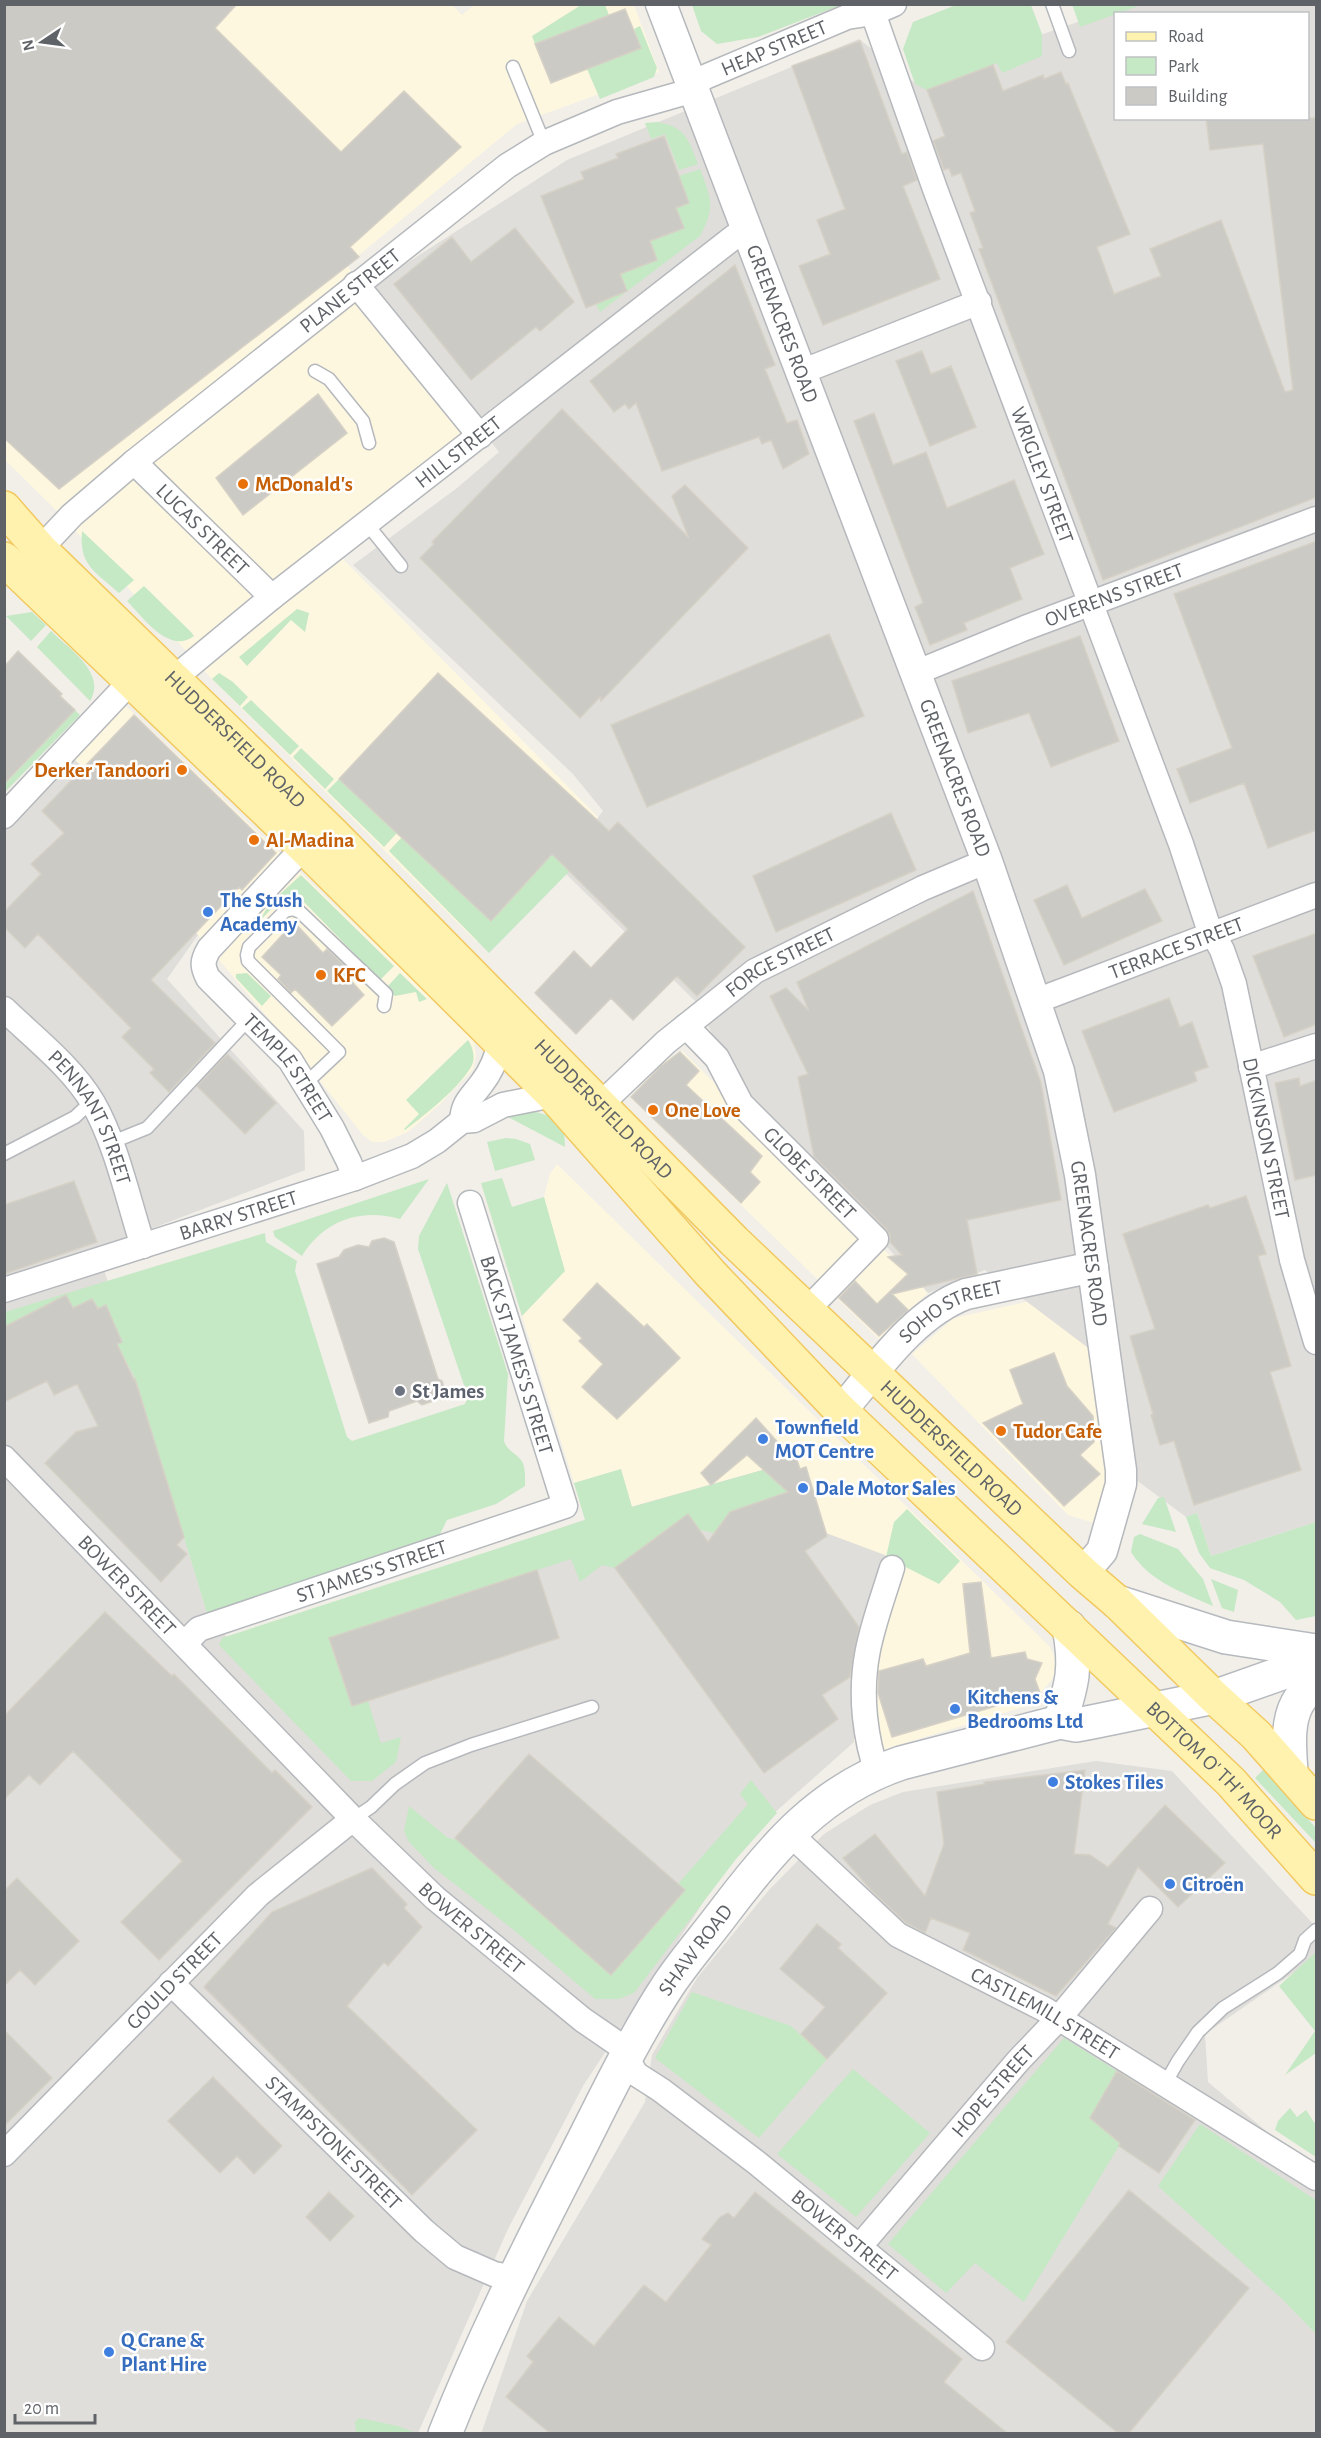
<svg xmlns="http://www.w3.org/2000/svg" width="1321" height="2438" viewBox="0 0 1321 2438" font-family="'Alegreya Sans',sans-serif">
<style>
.commercial{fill:#fef7e0}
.industrial{fill:#e0deda;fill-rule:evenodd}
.green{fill:#c5e8c5}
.building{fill:#cccac5;stroke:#d6d1c6;stroke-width:1.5}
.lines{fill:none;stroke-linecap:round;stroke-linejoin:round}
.service-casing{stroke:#b5b8bc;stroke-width:15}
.minor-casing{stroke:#b5b8bc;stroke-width:27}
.tertiary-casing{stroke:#b5b8bc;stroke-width:33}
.secondary-casing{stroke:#b6babf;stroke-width:36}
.primary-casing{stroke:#f2c960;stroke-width:36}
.service{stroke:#fff;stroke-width:12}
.minor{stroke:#fff;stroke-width:24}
.tertiary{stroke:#fff;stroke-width:30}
.secondary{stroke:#fff;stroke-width:33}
.primary{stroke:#fff2af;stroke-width:33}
.food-dot{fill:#e8710a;stroke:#fff;stroke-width:2}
.shop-dot{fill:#3f7fe0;stroke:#fff;stroke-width:2}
.worship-dot{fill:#6b7280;stroke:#fff;stroke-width:2}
.labels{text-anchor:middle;stroke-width:5;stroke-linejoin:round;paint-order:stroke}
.street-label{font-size:21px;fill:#5f6368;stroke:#fff}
.food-label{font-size:21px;font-weight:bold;fill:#c56008;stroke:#fff;text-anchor:start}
.shop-label{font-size:21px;font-weight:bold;fill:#366cbe;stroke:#fff;text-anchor:start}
.worship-label{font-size:21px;font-weight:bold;fill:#5b616d;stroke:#fff;text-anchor:start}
</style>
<rect width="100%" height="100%" fill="#f1efe8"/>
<path class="commercial" d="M451 4 462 15 474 5H634L659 72 517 124 347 265 471 442 330 546 599 818 477 942 212 679 58 512 5 460 4 5Z
M126 706 461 1026 474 1042 476 1055 473 1069 440 1104 408 1132 384 1142H372L363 1135 300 1056 198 935 157 892 179 864 72 757Z
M682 1051 928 1293 879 1339 630 1097 666 1060Z
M557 1164 1050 1647 1057 1663 1054 1677 1030 1705 879 1751 854 1742 852 1679 892 1561 886 1557 802 1524 784 1464 632 1507 621 1469 574 1483 522 1316 564 1271 544 1197 550 1174Z
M1058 1295 1083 1313 1101 1391 1109 1480 1094 1523 1068 1515 912 1354 954 1318Z"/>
<path class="industrial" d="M1127 5H1316V1522L1211 1556 1197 1513 1186 1517 1135 1479 1120 1372 985 1270 928 1293 873 1231 748 1105 696 1002 560 868 603 811 573 774 353 565 457 488 499 452 368 288 567 160 859 39 915 83 1014 44ZM1116 14H1308V118H1116Z
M72 757 179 864 157 892 198 935 167 979 304 1131 305 1170 98 1249 207 1613 231 1642 581 1521 784 1464 802 1524 893 1558 852 1679 854 1742 744 1840 583 2086 508 2229 418 2433 5 2434 4 822Z
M1096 1761 1172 1771 1316 1927V1957L1205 2034 1208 2082 1316 2173V2433L481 2434 527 2301 645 2102 652 2055 697 1978 769 1890 824 1834 870 1805 903 1792Z"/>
<path class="green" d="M1072 4H1141V5L1080 27Z
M581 5H605L609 15 535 44 532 36Z
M692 5V4L841 5 758 37 717 44 701 31Z
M956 5H1031L1042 34V56L1002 73 997 63 927 90 915 84 903 49 913 22Z
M640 26 657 68 654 77 600 99 587 69 640 47 634 29Z
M657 122C686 127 688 139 698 164L679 170 665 134 651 139 645 123Z
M700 169C711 199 716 206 700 236L600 312 596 304 627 291 620 274 650 241 684 228 676 208 679 176Z
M82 531 134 580 119 593C95 571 79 566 82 531Z
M144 586 191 632 194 636C169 655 143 617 127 601Z
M297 609 309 613 305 632 291 620 247 666 239 657Z
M32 612 46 625 31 641 6 616Z
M51 631C69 649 107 673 90 701L37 647Z
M219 673 233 682 248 697 240 706 212 679Z
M251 700 299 746 290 755 242 708Z
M75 710 80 715 5 792V784Z
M301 748 334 779 325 789 293 757Z
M339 779 397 833 384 847 327 791Z
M590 813 608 832 489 953 389 851 402 837 491 921Z
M301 875 394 966 380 980 303 901C283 894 271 909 259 922L269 904Z
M247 973 271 996 262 1006 236 978V974Z
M400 973 427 999 419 1002 416 992 395 996 387 987Z
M468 1040C473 1047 476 1059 471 1067 459 1088 425 1115 405 1130L404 1129 419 1114 406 1100Z
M529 1110 550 1116 564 1128 565 1147 506 1116Z
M506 1138 516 1139 530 1144 535 1160 495 1171 487 1142Z
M502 1178 512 1207 544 1197 565 1271 522 1316 481 1183Z
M429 1179 400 1219C361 1208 324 1220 302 1256L275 1237 273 1231Z
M447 1183 508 1374 504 1441C507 1451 515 1452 521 1460 526 1467 525 1478 525 1486L496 1504 447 1520 439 1536 207 1613 136 1380 117 1344 122 1341 106 1305 98 1309 92 1299 73 1308 66 1296 5 1327V1312L265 1233 266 1242 297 1261 295 1271 347 1437 352 1441 465 1404 468 1397 418 1249 419 1236Z
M784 1464 792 1491 730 1512 715 1533 700 1530 688 1515 615 1568 602 1565 580 1582 571 1559 329 1638 352 1706 368 1701 381 1743 401 1737 396 1762 372 1781H351L219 1645 222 1638 585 1520 574 1483 621 1469 632 1507Z
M1164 1497 1176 1532 1142 1524 1158 1498Z
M907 1509 960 1561 939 1584 886 1557 894 1522Z
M1197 1513 1211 1556 1316 1522V1616L1296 1620 1280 1602 1244 1580 1210 1568 1199 1553 1186 1517Z
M1140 1534 1178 1549 1203 1579 1213 1606C1182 1592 1150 1582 1131 1552L1134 1537Z
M1211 1579 1238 1590 1234 1612 1222 1608Z
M1263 1770 1316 1828V1843L1255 1778Z
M751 1780 777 1813 736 1859 634 1993 619 1999H595L515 1931 434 1868 409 1842 404 1831 409 1806 448 1838 685 1890 678 1884 748 1804 740 1794Z
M1316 1952V2053L1285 2075 1315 2031 1279 1986Z
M692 1992 791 2026 827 2059 759 2138 655 2058Z
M1064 2038 1117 2071 1090 2118 1120 2143 1119 2146 1024 2302 975 2263 946 2293 888 2244Z
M853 2069 930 2133 856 2217 777 2154Z
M1290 2108 1297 2117 1306 2110 1316 2125V2157L1275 2130 1278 2121Z
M1200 2124 1314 2199 1316 2198V2334L1282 2299 1158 2186Z
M359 2418 398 2426 416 2433H356L355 2422Z"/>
<path class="building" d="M4 4H237L215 28 341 152 404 91 461 147 350 247 359 257 59 489 4 438Z
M625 9 641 48 551 83 535 44Z
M860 41 902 154 907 152 917 180 903 186 940 279 823 325 799 266 830 254 817 220 845 209 792 66Z
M993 65 1003 91 1043 75 1044 79 1061 72 1066 84 1068 83 1130 234 1097 247 1114 294 1161 276 1150 249 1221 220 1285 392 1293 390 1263 144 1210 150 1206 118H1317V497L1103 580 979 249 983 248 970 213 975 211 961 173 952 176 949 168 944 170 933 141 945 136 927 90Z
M664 136 689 203 676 208 684 228 650 241 657 260 620 274 627 291 586 308 541 196 584 179 581 172 618 158 616 154Z
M515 228 574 302 540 331 536 327 471 380 394 284 452 237 471 262Z
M735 265 775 365 765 369 787 423 797 420 809 454 783 469 771 440 762 444 759 437 662 471 636 403 629 409 625 404 614 412 590 381Z
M922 351 931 374 951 366 976 427 930 446 896 361Z
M318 394 347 433 243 515 216 478Z
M562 409 689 538 672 496 685 485 748 548 601 701 600 697 580 718 420 558 434 544 432 542Z
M874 413 893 465 926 452 947 508 1014 480 1044 554 1010 568 1022 599 964 623 967 630 930 645 915 607 923 603 854 421Z
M1317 541V830L1268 848 1244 783 1190 803 1177 769 1232 748 1174 594Z
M829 634 864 716 647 807 611 725Z
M1080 636 1119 741 1051 767 1029 713 968 733 952 681Z
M18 651 62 694 60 696 75 710 4 784V667Z
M438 673 609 831 618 822 745 947 697 996 677 976 633 1020 611 998 576 1034 535 993 574 951 591 968 628 929 552 854 491 921 339 779Z
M134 715 276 853 242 890 239 887 151 980 215 1043 169 1092 150 1073 154 1069 122 1037 131 1028 38 934 25 948 4 927V912L41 874 31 864 64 833 42 811Z
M891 813 916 870 776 932 753 876Z
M1067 885 1082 918 1145 889 1162 921 1064 965 1034 900Z
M973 891 1041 1083 1061 1200 967 1220 977 1274 892 1294 908 1310 879 1336 839 1298 855 1281 877 1304 908 1274 888 1257 902 1255 890 1242V1235L886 1229 814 1157 798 1077 808 1074 770 996 786 988 809 1011 797 982Z
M294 922 323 953 327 949 347 968 343 972 364 995 332 1026 295 989 291 993 278 979 281 975 262 957Z
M1317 933V1024L1284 1037 1253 956Z
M1169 998 1180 1027 1192 1022 1208 1067 1194 1072 1197 1081 1114 1112 1082 1031Z
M680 1052 699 1071 686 1085 762 1156 750 1172 760 1182 741 1203 631 1097 661 1066Z
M227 1054 276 1103 245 1134 197 1086Z
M1299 1078 1300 1086 1317 1080V1175L1295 1180 1275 1083Z
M74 1181 97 1242 4 1274V1205Z
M1246 1196 1266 1254 1258 1256 1291 1366 1270 1372 1301 1470 1194 1505 1174 1441 1160 1445 1151 1415 1153 1414 1130 1336 1155 1329 1123 1234 1208 1205 1210 1208Z
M384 1238 394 1242 438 1379 442 1381 447 1396 422 1405 417 1401 389 1411 388 1417 369 1423 317 1264 339 1257 344 1250 358 1245 369 1247 372 1241Z
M597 1283 644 1327 647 1324 680 1358 617 1419 582 1387 603 1364 579 1341 582 1338 563 1320Z
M66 1295 73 1308 92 1299 98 1309 106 1305 122 1342 117 1344 134 1380 135 1379 184 1537 177 1545 187 1554 161 1582 45 1463 76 1432 98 1426 77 1384 54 1395 47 1381 4 1402V1327Z
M1054 1353 1067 1386 1093 1416 1094 1442 1080 1455 1100 1474 1064 1506 983 1423 1023 1404 1010 1370Z
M756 1418 790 1456 795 1454 800 1469 806 1467 827 1536 805 1551 859 1627 850 1677 822 1695 838 1719 764 1773 615 1568 688 1514 708 1542 730 1512 788 1492 747 1455 711 1485 701 1473Z
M537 1570 559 1638 352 1706 329 1638Z
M981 1582 991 1658 1025 1652 1027 1659 1042 1663 1035 1679 1040 1693 892 1737 878 1693 879 1671 923 1659 926 1666 970 1653 963 1584Z
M105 1612 172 1676 174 1674 272 1773 275 1770 312 1807 159 1960 121 1922 182 1861 73 1751 40 1785 29 1775 4 1799V1716Z
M529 1754 685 1890 611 1975 455 1838Z
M1085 1770 1074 1854 1090 1855 1108 1867 1165 1805 1225 1863 1178 1907 1138 1867 1108 1924 1116 1928 1056 1996 963 1950 970 1933 931 1918 925 1933 906 1923 872 1891 843 1858 875 1834 925 1896 944 1844 937 1792 985 1784 984 1782Z
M372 1868 407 1904 404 1908 422 1927 388 1966 384 1962 347 2006 477 2130 412 2195 204 1987 272 1912Z
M17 1878 79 1941 35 1985 20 1970 4 1986V1891Z
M817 1924 841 1944 838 1948 887 1993 827 2059 801 2034 825 2007 780 1969Z
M4 2030 52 2078 4 2126Z
M1117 2071 1195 2120 1159 2173 1119 2146 1120 2143 1090 2118Z
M213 2077 282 2146 254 2174 237 2156 220 2173 168 2121Z
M1129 2190 1249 2288 1129 2433H1118L1006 2342Z
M329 2192 354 2216 330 2241 306 2217Z
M755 2192 962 2359 944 2382 1007 2433H550L506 2397 533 2362 527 2356 559 2317 594 2346 644 2285 666 2302 711 2245 702 2239 720 2217 728 2213 734 2218Z"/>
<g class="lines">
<g class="service-casing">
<path id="service" d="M1052 4 1069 51
M513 67 544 143
M315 371 329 379 363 421 369 443
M367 524 401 566
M305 1084 339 1052 248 961 247 955 249 947 285 911 293 909 300 912 386 994 384 1006
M110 1143 147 1128 249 1019
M4 1154 75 1117 92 1101
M353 1819 371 1807 395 1784 425 1763 471 1745 592 1707
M1165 2084 1178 2061 1198 2032 1223 2008 1278 1973 1300 1954 1305 1940 1316 1930"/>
</g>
<g class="minor-casing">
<g id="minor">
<path id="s1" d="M873 13 935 189 1181 844 1207 923 1222 950 1234 984 1292 1260 1316 1342"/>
<path d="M356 284 480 436"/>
<path d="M801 372 979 302"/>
<path id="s2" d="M134 462 272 597"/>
<path id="s3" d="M40 549 72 515 134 462 507 166 544 143 617 112 680 94 705 77 847 17 873 13 894 4"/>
<path id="s4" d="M915 673 1025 628 1316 519"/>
<path id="s5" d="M172 680 272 597 734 237 748 230"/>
<path d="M4 816 131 681"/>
<path id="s6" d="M304 847 209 949C202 961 202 966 208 978L290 1060 332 1128 349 1162 355 1178"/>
<path id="s7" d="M1036 1001 1316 895"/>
<path id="s8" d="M4 1009C33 1037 73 1068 93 1103 117 1145 128 1200 143 1246"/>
<path id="s9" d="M686 1026 717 1058 741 1104 876 1239 806 1311"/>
<path d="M1251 1067 1316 1046"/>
<path id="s10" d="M601 1104 666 1042 755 971 923 888 987 861"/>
<path d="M462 1121C463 1102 472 1097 482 1083 492 1070 497 1057 500 1042"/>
<path id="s11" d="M4 1290 355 1178 412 1156 437 1141 462 1121 474 1120 503 1105 553 1095"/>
<path id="s12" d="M4 1458 353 1819 435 1898 583 2020 618 2044 636 2074 661 2090 757 2163 982 2348"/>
<path id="s13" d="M185 1643 199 1629 565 1506 470 1203"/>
<path d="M877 1771C870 1753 867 1736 865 1717 859 1658 875 1623 892 1568"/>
<path id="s14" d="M789 1833 898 1935 1044 2009 1316 2178"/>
<path id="s15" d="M171 1983 424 2231 455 2257 494 2274 513 2278"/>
<path id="s16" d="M4 2154 258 1895 353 1819"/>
<path id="s17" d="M860 2246 1018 2061 1059 2018 1150 1909"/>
</g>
</g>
<g class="tertiary-casing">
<g id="tertiary">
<path id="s18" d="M661 4 987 861 1059 1071 1080 1175 1121 1470V1484L1102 1551 1083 1573"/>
<path id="s19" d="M841 1411C877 1369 913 1314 966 1294L1093 1267"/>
</g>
</g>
<g class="secondary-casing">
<g id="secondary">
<path d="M1117 1602 1226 1637 1316 1651"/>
<path d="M1060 1722C1072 1685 1077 1667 1069 1627"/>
<path d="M1291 1774C1290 1751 1286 1725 1297 1704 1302 1695 1310 1686 1316 1677"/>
<path id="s20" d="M445 2434C481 2343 524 2257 568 2171 600 2109 630 2043 669 1984 686 1959 706 1936 724 1912 773 1847 821 1790 901 1763L1060 1722 1076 1725 1092 1722 1214 1697 1316 1661"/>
</g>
</g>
<g class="primary-casing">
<g id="primary">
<path id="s21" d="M4 508 40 549 333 834 734 1241 1083 1573 1117 1602 1214 1697 1256 1735 1316 1803"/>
<path id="s22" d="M4 559 304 847 500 1042 553 1095 710 1273 841 1411 1231 1782 1316 1878"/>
</g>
</g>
<use href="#service" class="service"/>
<use href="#minor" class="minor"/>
<use href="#tertiary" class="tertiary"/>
<use href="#secondary" class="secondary"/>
<use href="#primary" class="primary"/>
</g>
<g class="food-dot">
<circle cx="243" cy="484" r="6"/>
<circle cx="182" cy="770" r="6"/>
<circle cx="254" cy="840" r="6"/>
<circle cx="321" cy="975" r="6"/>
<circle cx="653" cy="1110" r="6"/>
<circle cx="1001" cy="1431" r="6"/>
</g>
<g class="shop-dot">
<circle cx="208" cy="912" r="6"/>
<circle cx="763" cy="1439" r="6"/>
<circle cx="803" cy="1488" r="6"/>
<circle cx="955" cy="1709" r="6"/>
<circle cx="1053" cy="1782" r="6"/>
<circle cx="1170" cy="1884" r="6"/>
<circle cx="109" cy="2352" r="6"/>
</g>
<circle class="worship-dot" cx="400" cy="1391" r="6"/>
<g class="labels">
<g class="street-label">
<text dy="7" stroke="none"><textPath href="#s3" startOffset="898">HEAP STREET</textPath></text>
<text dy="7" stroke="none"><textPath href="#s3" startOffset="404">PLANE STREET</textPath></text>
<text dy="7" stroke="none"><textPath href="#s18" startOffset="342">GREENACRES ROAD</textPath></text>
<text dy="7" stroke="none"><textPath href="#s5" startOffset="366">HILL STREET</textPath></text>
<text dy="7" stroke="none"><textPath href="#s1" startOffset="492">WRIGLEY STREET</textPath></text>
<text dy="7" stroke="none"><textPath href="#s2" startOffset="96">LUCAS STREET</textPath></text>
<text dy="7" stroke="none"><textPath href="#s4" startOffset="214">OVERENS STREET</textPath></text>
<text dy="7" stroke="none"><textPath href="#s21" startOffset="327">HUDDERSFIELD ROAD</textPath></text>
<text dy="7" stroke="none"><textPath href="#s18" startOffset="828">GREENACRES ROAD</textPath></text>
<text dy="7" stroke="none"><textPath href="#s7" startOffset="150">TERRACE STREET</textPath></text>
<text dy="7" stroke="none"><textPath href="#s10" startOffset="230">FORGE STREET</textPath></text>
<text dy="7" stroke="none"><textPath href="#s6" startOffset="291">TEMPLE STREET</textPath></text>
<text dy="7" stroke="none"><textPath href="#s21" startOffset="849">HUDDERSFIELD ROAD</textPath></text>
<text dy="7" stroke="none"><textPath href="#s8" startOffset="141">PENNANT STREET</textPath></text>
<text dy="7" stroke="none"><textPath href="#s1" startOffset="1194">DICKINSON STREET</textPath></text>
<text dy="7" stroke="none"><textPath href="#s9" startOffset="194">GLOBE STREET</textPath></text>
<text dy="7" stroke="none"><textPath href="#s11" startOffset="246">BARRY STREET</textPath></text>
<text dy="7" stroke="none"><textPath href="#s18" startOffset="1314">GREENACRES ROAD</textPath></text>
<text dy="7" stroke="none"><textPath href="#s19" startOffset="152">SOHO STREET</textPath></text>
<text transform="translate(517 1355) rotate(73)" y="7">BACK ST JAMES'S STREET</text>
<text dy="7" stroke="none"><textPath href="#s21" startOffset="1335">HUDDERSFIELD ROAD</textPath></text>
<text dy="7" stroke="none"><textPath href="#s13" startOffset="202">ST JAMES'S STREET</textPath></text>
<text dy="7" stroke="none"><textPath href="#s12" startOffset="177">BOWER STREET</textPath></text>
<text dy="7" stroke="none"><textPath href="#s22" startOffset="1713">BOTTOM O' TH' MOOR</textPath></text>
<text dy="7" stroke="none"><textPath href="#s12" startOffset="663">BOWER STREET</textPath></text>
<text dy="7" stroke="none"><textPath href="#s20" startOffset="546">SHAW ROAD</textPath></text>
<text dy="7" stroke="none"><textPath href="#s16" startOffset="243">GOULD STREET</textPath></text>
<text dy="7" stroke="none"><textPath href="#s14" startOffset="316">CASTLEMILL STREET</textPath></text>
<text dy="7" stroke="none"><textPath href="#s17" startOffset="204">HOPE STREET</textPath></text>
<text dy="7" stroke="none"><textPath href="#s15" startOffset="228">STAMPSTONE STREET</textPath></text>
<text dy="7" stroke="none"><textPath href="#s12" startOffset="1149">BOWER STREET</textPath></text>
</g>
<g class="food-label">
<text x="255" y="491">McDonald's</text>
<text x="170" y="777" text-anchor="end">Derker Tandoori</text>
<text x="266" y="847">Al-Madina</text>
<text x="333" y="982">KFC</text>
<text x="665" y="1117">One Love</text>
<text x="1013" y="1438">Tudor Cafe</text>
</g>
<g class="shop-label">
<text x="220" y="907">The Stush<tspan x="220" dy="24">Academy</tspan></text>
<text x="775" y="1434">Townfield<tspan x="775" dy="24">MOT Centre</tspan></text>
<text x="815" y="1495">Dale Motor Sales</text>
<text x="967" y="1704">Kitchens &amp;<tspan x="967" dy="24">Bedrooms Ltd</tspan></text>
<text x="1065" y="1789">Stokes Tiles</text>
<text x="1182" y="1891">Citroën</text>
<text x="121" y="2347">Q Crane &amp;<tspan x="121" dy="24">Plant Hire</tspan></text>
</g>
<g class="worship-label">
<text x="412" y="1398">St James</text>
</g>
</g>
<rect width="1321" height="2438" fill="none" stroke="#5f6368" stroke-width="12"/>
<rect x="1114" y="12" width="195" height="108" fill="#ffffff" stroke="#bfc1c3" stroke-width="1.5"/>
<rect x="1126" y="32" width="30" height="9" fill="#fff2af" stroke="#bfc1c3" stroke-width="1.5"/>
<text x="1168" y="42" font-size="18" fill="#5f6368">Road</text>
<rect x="1126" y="57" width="30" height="18" fill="#c5e8c5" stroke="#bfc1c3" stroke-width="1.5"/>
<text x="1168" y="72" font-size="18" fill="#5f6368">Park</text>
<rect x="1126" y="87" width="30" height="18" fill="#cccac5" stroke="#bfc1c3" stroke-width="1.5"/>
<text x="1168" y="102" font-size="18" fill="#5f6368">Building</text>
<g transform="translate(42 42) rotate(257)" stroke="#ffffff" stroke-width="4.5" paint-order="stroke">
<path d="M0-4.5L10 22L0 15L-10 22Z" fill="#5f6368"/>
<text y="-9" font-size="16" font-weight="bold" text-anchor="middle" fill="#5f6368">N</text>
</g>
<path d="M15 2414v9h80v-9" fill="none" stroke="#5f6368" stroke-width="3"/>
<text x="24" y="2414" font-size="18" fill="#5f6368" stroke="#ffffff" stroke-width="4.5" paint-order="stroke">20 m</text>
</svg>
